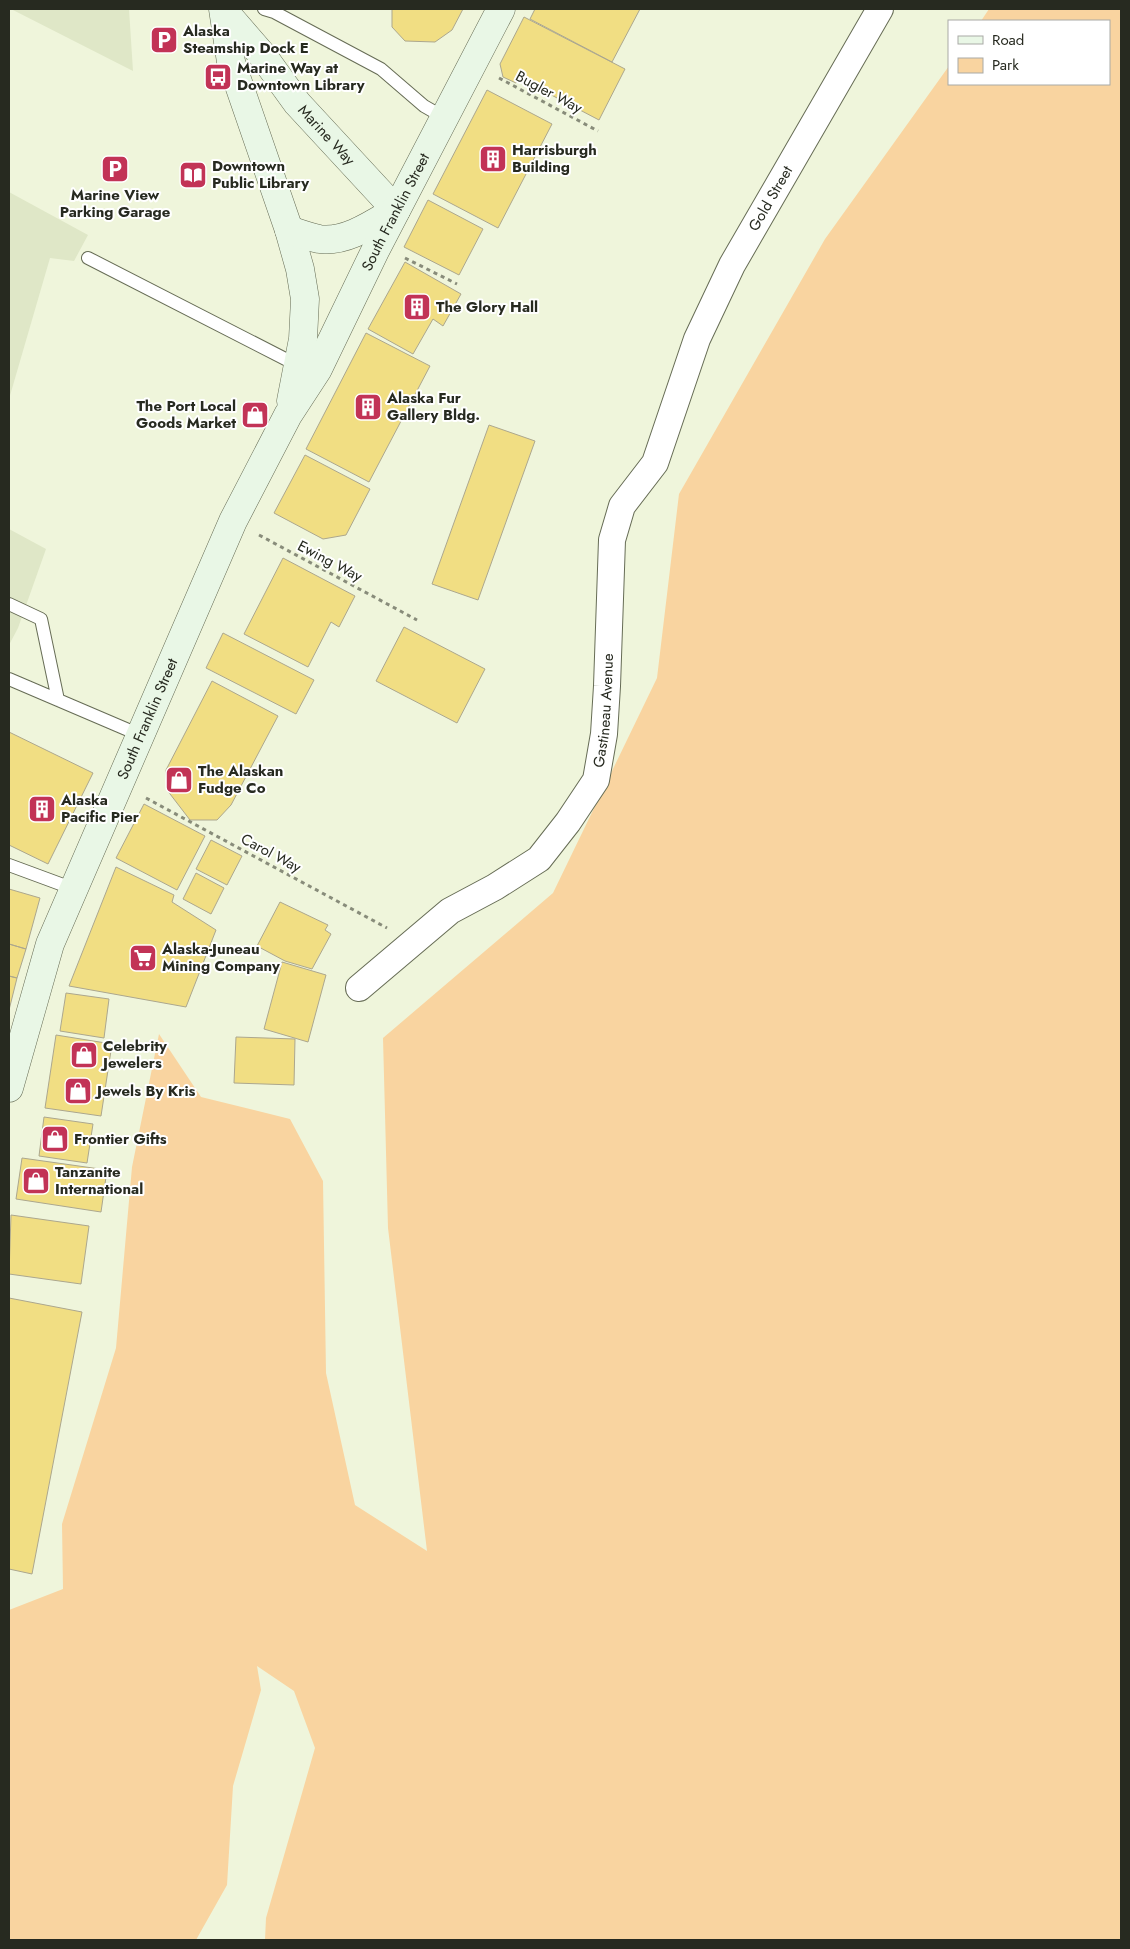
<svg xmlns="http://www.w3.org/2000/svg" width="1130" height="1949" viewBox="0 0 1130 1949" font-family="Jost,sans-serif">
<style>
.built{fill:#dfe7c7}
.green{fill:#f9d4a0}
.building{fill:#f1de83;stroke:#aca78e}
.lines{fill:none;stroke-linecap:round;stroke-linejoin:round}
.lane-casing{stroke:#666c55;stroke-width:14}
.street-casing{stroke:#666c55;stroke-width:28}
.secondary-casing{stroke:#666c55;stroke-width:29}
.path{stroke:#888c7a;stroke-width:3;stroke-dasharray:4 4;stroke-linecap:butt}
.lane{stroke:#fff;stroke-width:12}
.street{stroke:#fff;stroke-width:26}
.secondary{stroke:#e9f7e6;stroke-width:28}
.labels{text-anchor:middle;stroke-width:4;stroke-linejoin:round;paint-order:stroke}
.poi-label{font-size:15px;font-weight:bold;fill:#272a20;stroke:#fff;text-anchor:start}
.street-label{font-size:15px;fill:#272a20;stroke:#fff}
</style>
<rect width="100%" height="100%" fill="#eff5db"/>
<path class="built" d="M11 9H129L133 71Z
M9 192 88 235 74 261 50 258 9 399Z
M9 529 46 549 18 628 9 645Z"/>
<path class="green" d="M989 9H1121V1940H265L266 1918 315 1748 294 1691 257 1666 261 1690 233 1786 227 1885 196 1940H9V1610L63 1589 62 1524 116 1348 132 1167 159 1034 201 1097 290 1119 323 1181 326 1373 355 1505 427 1551 388 1228 383 1038 553 893 657 678 679 494 825 239 949 66V84H1109V21H981Z"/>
<path class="building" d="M392 9H463L452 30 435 42 405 41 392 27Z
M535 9H640L612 62 530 19Z
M524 17 625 69 599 120 519 78 516 83 503 77 500 64Z
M487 90 552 124 498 228 433 194Z
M428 200 483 229 459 275 404 247Z
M405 262 461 294 443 326 433 319 413 354 368 329Z
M366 333 430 366 369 482 306 449Z
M489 425 535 441 478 600 432 584Z
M305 455 370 489 346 535 323 539 274 513Z
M283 558 355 596 339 627 331 622 308 667 244 634Z
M404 627 485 669 457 723 376 681Z
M223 633 314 680 296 714 206 668Z
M212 681 278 716 231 805 217 820H190L167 790 166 770Z
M9 732 93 773 48 864 9 845Z
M144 804 205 836 177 890 116 858Z
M211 840 242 856 227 885 196 869Z
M116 867 174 895 172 902 216 930 186 1007 69 986Z
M196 873 224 888 211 914 183 899Z
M9 889 40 898 26 949 9 944Z
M280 902 328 925 325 930 331 934 312 969 285 961 257 946Z
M9 944 26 949 17 978 9 976Z
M282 962 326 975 308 1042 264 1029Z
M9 976 17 978 9 1010Z
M66 993 109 999 104 1038 60 1031Z
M56 1035 112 1044 101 1116 45 1108Z
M236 1037 295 1039 294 1085 234 1083Z
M44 1117 93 1124 87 1163 39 1156Z
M22 1158 107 1170 101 1212 16 1199Z
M11 1215 89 1226 81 1284 9 1274Z
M9 1298 82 1312 32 1574 9 1569Z"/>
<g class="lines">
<g class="lane-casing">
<path id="lane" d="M264 9 274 12 381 69 424 106 445 118
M88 258 297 365
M9 604 41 619 58 700
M9 679 140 735
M9 865 74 889"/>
</g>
<g class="street-casing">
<g id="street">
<path id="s1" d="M359 988 450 911 495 887 539 859 568 822 596 780 604 734 607 686 612 540 622 506 655 463 697 339 732 265 880 9"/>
</g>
</g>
<g class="secondary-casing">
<g id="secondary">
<path d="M223 9 231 62 289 230 300 269 305 299 303 339 291 401"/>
<path id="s2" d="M224 11 263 56 297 103 396 210"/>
<path d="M289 230C298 233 309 237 319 239 346 243 374 223 396 210"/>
<path id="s3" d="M9 1088 50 944 233 521 288 415 318 369 376 249 501 9"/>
</g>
</g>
<path class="path" d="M499 78 598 131
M405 258 457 284
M259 535 417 620
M146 798 387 928"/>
<use href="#lane" class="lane"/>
<use href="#street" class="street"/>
<use href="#secondary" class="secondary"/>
</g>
<defs>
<g id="parking-square" transform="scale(1.4375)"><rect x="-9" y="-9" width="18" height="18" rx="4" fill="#c23356" stroke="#fff"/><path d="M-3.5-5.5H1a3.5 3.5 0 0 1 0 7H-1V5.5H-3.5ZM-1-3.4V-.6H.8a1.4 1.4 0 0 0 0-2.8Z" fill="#fff"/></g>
<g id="bus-square" transform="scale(1.4375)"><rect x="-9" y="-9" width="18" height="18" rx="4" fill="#c23356" stroke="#fff"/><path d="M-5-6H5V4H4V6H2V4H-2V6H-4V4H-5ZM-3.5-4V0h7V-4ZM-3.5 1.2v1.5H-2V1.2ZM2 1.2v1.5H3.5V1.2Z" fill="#fff"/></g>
<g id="building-square" transform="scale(1.4375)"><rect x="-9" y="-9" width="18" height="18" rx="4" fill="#c23356" stroke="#fff"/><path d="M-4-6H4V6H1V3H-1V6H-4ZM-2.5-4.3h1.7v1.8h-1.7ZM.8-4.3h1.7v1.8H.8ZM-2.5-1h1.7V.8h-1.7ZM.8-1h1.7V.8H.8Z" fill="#fff"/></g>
<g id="library-square" transform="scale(1.4375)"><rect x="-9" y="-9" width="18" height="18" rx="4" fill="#c23356" stroke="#fff"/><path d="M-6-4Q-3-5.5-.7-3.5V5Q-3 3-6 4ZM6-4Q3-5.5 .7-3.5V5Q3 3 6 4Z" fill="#fff"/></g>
<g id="shop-square" transform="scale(1.4375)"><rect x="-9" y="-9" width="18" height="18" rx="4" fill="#c23356" stroke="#fff"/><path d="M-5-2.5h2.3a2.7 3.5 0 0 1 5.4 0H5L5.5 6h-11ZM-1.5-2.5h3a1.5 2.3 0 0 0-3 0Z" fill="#fff"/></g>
<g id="supermarket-square" transform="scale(1.4375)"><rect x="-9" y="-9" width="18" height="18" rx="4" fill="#c23356" stroke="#fff"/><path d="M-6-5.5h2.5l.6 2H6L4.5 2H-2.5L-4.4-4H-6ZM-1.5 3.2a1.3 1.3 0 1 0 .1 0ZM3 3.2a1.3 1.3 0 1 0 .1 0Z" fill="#fff"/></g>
</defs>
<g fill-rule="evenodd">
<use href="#parking-square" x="164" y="40"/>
<use href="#bus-square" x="218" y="77"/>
<use href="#building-square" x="493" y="159"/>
<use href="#parking-square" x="115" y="169"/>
<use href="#library-square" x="193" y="175"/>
<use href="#building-square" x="417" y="307"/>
<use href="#building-square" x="368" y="407"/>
<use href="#shop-square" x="255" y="415"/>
<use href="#shop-square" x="179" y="780"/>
<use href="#building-square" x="42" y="809"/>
<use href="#supermarket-square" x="143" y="958"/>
<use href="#shop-square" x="84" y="1055"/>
<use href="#shop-square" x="78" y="1091"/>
<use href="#shop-square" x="55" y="1139"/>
<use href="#shop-square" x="36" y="1181"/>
</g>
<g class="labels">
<g class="poi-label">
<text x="183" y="36">Alaska<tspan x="183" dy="17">Steamship Dock E</tspan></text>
<text x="237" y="73">Marine Way at<tspan x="237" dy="17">Downtown Library</tspan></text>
<text x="512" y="155">Harrisburgh<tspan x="512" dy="17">Building</tspan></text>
<text x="212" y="171">Downtown<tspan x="212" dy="17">Public Library</tspan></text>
<text x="115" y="200" text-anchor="middle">Marine View<tspan x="115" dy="17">Parking Garage</tspan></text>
<text x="436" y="312">The Glory Hall</text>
<text x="387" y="403">Alaska Fur<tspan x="387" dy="17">Gallery Bldg.</tspan></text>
<text x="236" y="411" text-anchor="end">The Port Local<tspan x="236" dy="17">Goods Market</tspan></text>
<text x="198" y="776">The Alaskan<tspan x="198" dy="17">Fudge Co</tspan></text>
<text x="61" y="805">Alaska<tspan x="61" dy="17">Pacific Pier</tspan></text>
<text x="162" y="954">Alaska-Juneau<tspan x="162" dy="17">Mining Company</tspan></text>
<text x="103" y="1051">Celebrity<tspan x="103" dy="17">Jewelers</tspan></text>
<text x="97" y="1096">Jewels By Kris</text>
<text x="74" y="1144">Frontier Gifts</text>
<text x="55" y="1177">Tanzanite<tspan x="55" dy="17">International</tspan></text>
</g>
<g class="street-label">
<text transform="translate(549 92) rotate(28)" y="5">Bugler Way</text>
<text dy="5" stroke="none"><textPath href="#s2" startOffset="161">Marine Way</textPath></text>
<text dy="5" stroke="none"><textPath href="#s1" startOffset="940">Gold Street</textPath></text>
<text dy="5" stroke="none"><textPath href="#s3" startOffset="960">South Franklin Street</textPath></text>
<text transform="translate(330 561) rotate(28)" y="5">Ewing Way</text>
<text dy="5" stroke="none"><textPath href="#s1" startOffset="390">Gastineau Avenue</textPath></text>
<text dy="5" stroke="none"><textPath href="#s3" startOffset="395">South Franklin Street</textPath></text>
<text transform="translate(271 853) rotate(28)" y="5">Carol Way</text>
</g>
</g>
<rect width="1130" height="1949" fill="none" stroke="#272a20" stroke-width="20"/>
<rect x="948" y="20" width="162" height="65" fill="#ffffff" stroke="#a9aaa6"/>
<rect x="958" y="36" width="25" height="8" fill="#e9f7e6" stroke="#a9aaa6"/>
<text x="992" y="45" font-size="15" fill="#272a20">Road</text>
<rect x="958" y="58" width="25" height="15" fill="#f9d4a0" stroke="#a9aaa6"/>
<text x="992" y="70" font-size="15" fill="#272a20">Park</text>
</svg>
